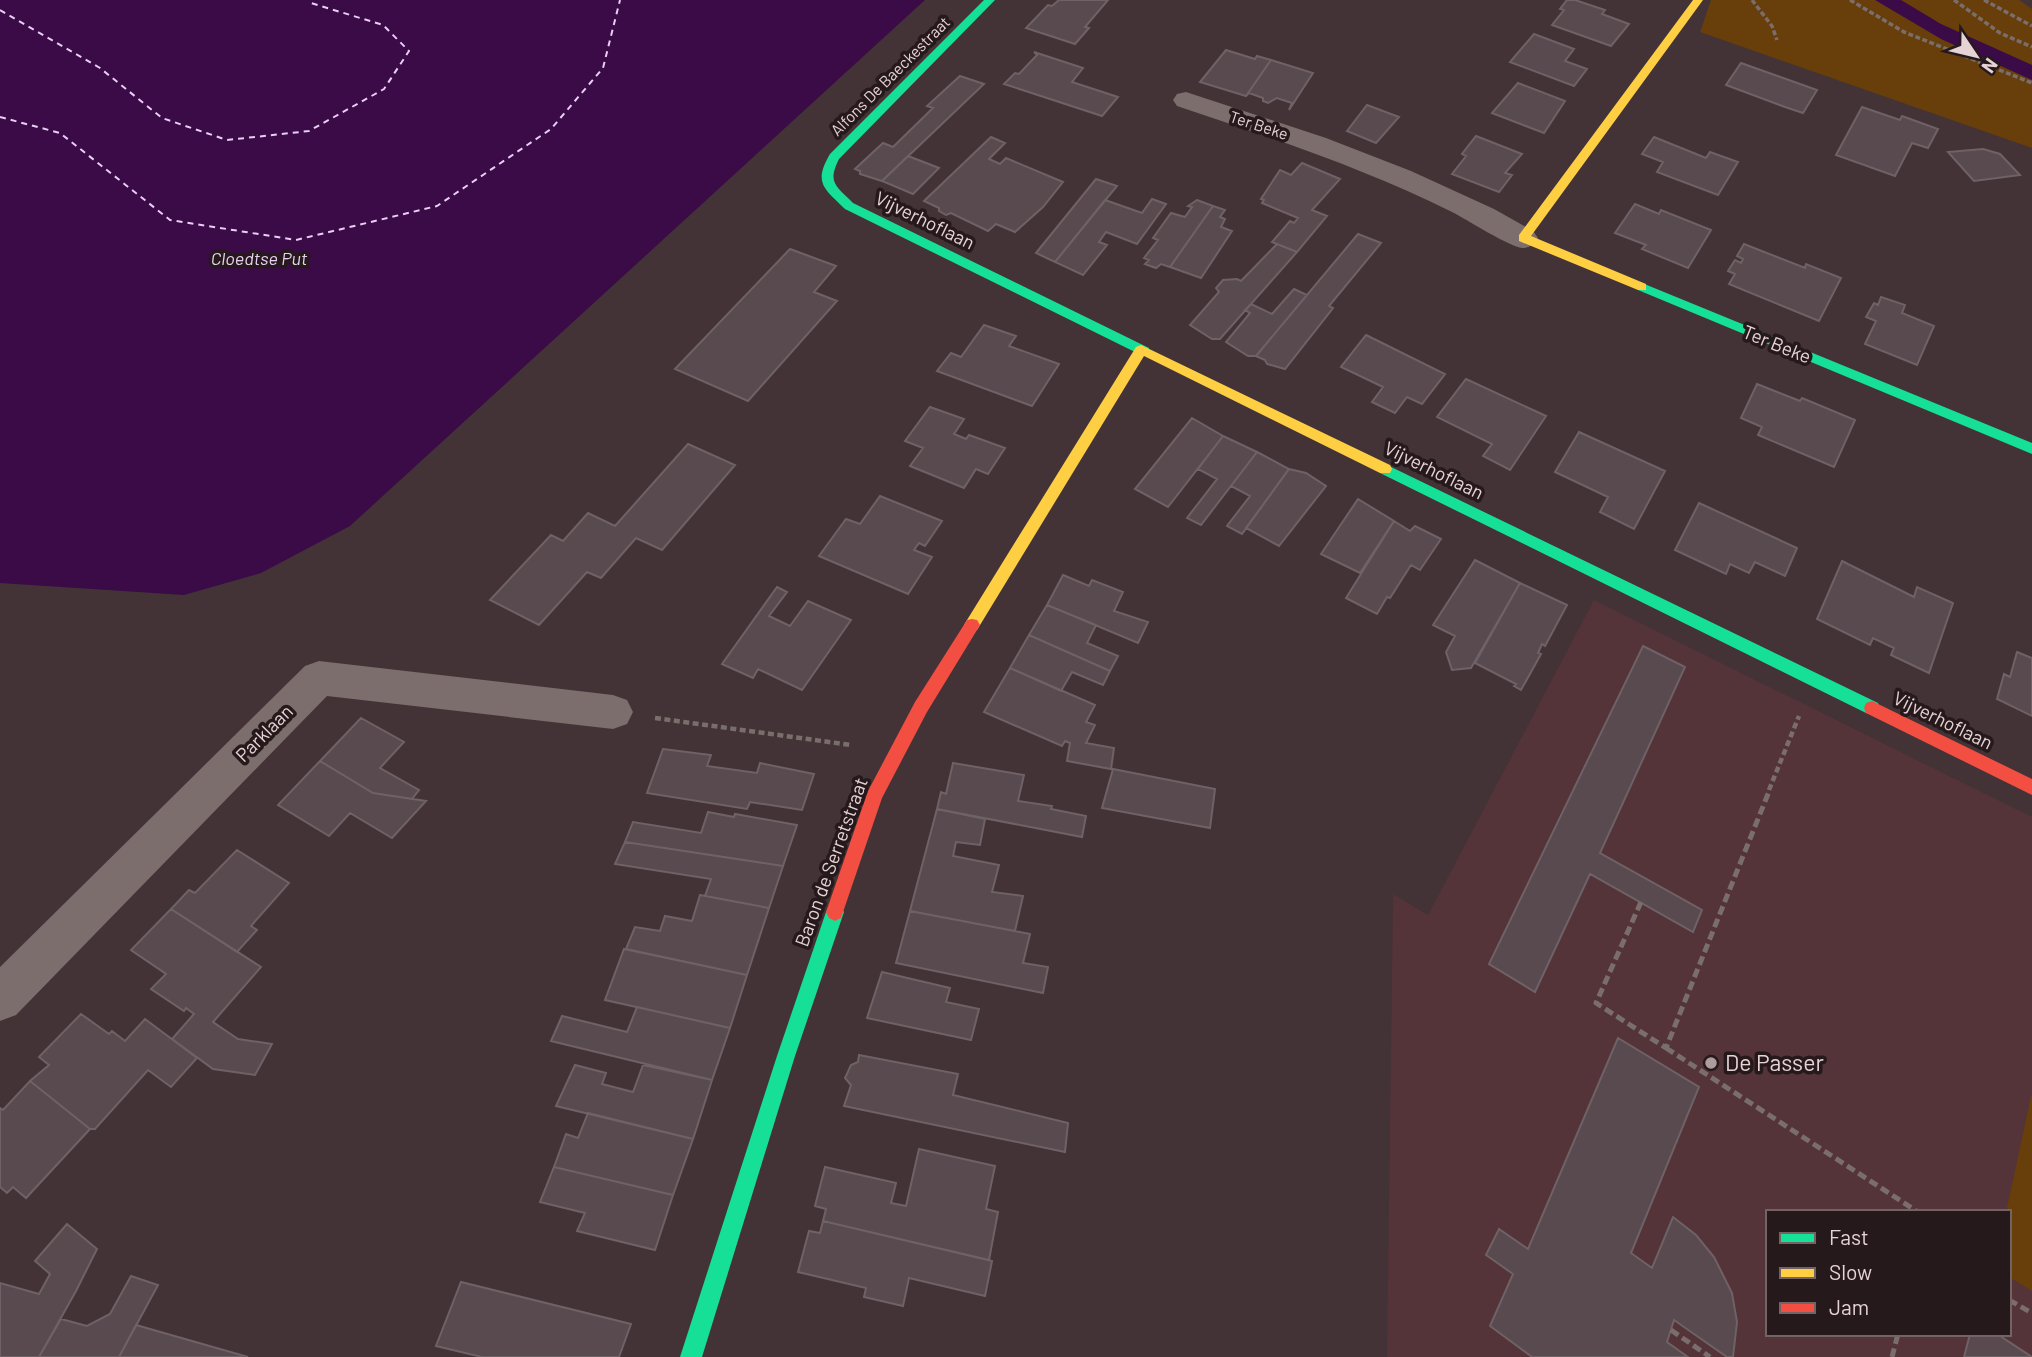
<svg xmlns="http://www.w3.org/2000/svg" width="2032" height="1357" viewBox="0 0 2032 1357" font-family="Barlow,sans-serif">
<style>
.built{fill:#543339;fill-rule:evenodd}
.green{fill:#683e0a}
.water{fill:#3a0b47}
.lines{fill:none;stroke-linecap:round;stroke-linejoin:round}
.ferry{stroke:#e9cff5;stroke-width:2;stroke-dasharray:6 5;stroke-linecap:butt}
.building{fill:#584a4f;stroke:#6e6266;stroke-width:2}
.path-far2{stroke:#7a6e6d;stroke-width:3.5;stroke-dasharray:5 2.5;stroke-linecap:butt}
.path-far1{stroke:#7a6e6d;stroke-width:4.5;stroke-dasharray:6 3.5;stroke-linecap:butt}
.path{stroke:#7a6e6d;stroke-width:5;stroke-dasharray:9 4.5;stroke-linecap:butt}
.street{fill:#7c6e6c;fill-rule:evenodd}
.fast{fill:#16e098;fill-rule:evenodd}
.slow{fill:#ffcf43;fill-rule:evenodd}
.jam{fill:#f24e42;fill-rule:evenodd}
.poi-dot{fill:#ad9b9d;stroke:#26191b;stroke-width:2.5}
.labels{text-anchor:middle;stroke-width:7;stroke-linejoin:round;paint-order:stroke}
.far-street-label{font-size:16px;fill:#e6d3d5;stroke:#26191b}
.far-water-label{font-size:18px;font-style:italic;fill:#e9cff5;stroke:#26191b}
.street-label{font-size:19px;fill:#e6d3d5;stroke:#26191b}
.near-poi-label{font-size:23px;fill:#e6d3d5;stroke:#26191b;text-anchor:start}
</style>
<rect width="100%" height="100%" fill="#433336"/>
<path class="built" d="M1594 600 2032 817V1357H1387L1393 894 1428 915ZM1768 1212H2009V1334H1768Z"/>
<path class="green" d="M1711 0H2019L2032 9V148L1700 32Z
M2032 1092V1291L2009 1277V1212H2006Z"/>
<path class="water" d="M0 0H925L350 526 261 573 184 595 0 583Z
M1875 0H1901L1941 24 2032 65V80L1941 39Z"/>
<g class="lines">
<path class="ferry" d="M0 10 100 68 162 118 227 140 309 131 384 89 409 51 383 25 311 3 310 0
M0 117 60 133 170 220 296 240 437 206 551 129 603 68 620 0"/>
</g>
<path class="building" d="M1059 0H1108L1085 27 1089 28 1075 44 1026 28 1048 5 1052 6Z
M1567 0H1575L1605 10 1602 14 1629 24 1611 46 1552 25 1564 10 1560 9Z
M1534 34 1574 49 1565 61 1587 69 1574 86 1510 62Z
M1226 50 1255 59 1257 56 1271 60 1246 96 1200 82Z
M1034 52 1083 68 1072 82 1118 97 1102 116 1004 84 1015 73 1019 74 1037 55Z
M1271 60 1313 73 1289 110 1292 103 1277 98 1268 103 1263 101V98L1249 93 1246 96Z
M1741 63 1817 90 1803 113 1785 107 1726 85Z
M960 76 984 84 882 181 860 174V171L855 169 883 143 893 147 933 108 927 106Z
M1518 83 1565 101 1544 133 1492 113Z
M1367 105 1399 117 1376 143 1347 131Z
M1862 107 1900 120 1902 116 1938 129 1928 148 1912 143 1895 176 1836 155Z
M1476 136 1522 154 1505 173 1512 175 1499 192 1452 174 1466 156 1462 154Z
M991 137 1005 143 989 159 1000 164 1006 158 1063 182 1043 207 1015 232 996 224 988 231 951 213 946 215 939 211V208L924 201Z
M1654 137 1706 158 1710 152 1738 162 1718 195 1657 172 1663 162 1642 154Z
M1983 149 2000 154 2020 175 1974 181 1948 152Z
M908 156 939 168 913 194 882 181Z
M1302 163 1340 179 1312 210 1327 216 1297 252 1272 242 1290 221 1294 223 1298 218 1262 203 1264 200 1261 199 1280 170 1291 175Z
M1096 179 1117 186 1055 262 1036 253Z
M1152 199 1166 204 1137 244 1106 232 1099 242 1107 245 1083 275 1055 262 1105 200 1142 213Z
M1197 200 1213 206 1170 267 1161 264 1156 268 1145 264 1149 260 1144 258 1158 240 1153 238 1171 213 1185 217 1192 207 1188 206Z
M1635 204 1659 214 1661 210 1711 230 1688 268 1642 249 1646 245 1615 233Z
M1213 206 1225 210 1220 217 1225 219 1221 227 1232 231 1201 278 1170 267Z
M1358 234 1381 243 1329 306 1333 308 1285 369 1267 364 1265 360 1256 356Z
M1277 244 1297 252 1220 339H1212L1190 325 1219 292 1216 288 1223 280 1237 279 1241 281Z
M1744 244 1805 268 1806 264 1841 278 1819 321 1729 284 1735 274 1728 271 1735 260 1741 263 1743 259 1737 256Z
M790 249 836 266 814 292 837 301 748 401 675 369Z
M1294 289 1307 295 1256 356H1248L1226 342 1250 313 1245 310 1251 304 1272 314Z
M1881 297 1905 305 1902 313 1934 326 1917 365 1865 344 1876 321 1866 317 1874 303 1878 305Z
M984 325 1016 336 1009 346 1059 364 1032 406 937 371 951 353 961 357Z
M1366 335 1445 374 1422 404 1407 397 1395 413 1372 402 1383 387 1341 367Z
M1466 379 1546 416 1510 470 1483 456 1492 444 1437 417Z
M1757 384 1800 401 1802 398 1855 420 1834 467 1758 435 1762 427 1741 418Z
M930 407 964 419 954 434 966 439 969 435 1005 448 988 474 976 469 964 488 910 466 923 448 905 441Z
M1192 418 1223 436 1168 507 1135 489Z
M1579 432 1665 471 1634 529 1600 512 1608 497 1555 472Z
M1223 436 1257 452 1201 525 1187 518 1217 479 1198 469Z
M688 444 735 465 662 550 636 538 601 578 587 572 539 625 490 600 551 535 563 541 588 513 615 526Z
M1257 452 1289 469 1242 534 1227 526 1250 496 1231 486Z
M1289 469 1306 473 1326 486 1279 546 1246 528Z
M880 496 942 521 925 546 919 543 914 550 932 557 908 594 819 556 846 519 860 524Z
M1358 499 1394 521 1360 573 1321 554Z
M1699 503 1797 548 1785 576 1755 562 1749 573 1730 564 1726 574 1675 550Z
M1394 521 1410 531 1415 526 1441 539 1420 570 1411 565 1390 598 1387 597 1377 614 1346 598Z
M1475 560 1520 583 1471 668 1452 670 1446 652 1455 636 1433 625Z
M1842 561 1914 597 1917 587 1953 603 1929 673 1891 655 1894 648 1873 638 1870 645 1817 619Z
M1063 575 1089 586 1092 580 1123 592 1114 611 1148 622 1138 643 1047 605Z
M1520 583 1567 605 1545 646 1542 644 1538 653 1541 654 1521 690 1514 686 1516 684 1475 663Z
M777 587 787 592 769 616 790 626 808 601 851 620 802 690 758 669 753 678 722 664Z
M1047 605 1096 625 1087 643 1118 656 1110 671 1029 635Z
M1029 635 1110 671 1103 685 1072 672 1061 691 1010 668Z
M1643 646 1685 667 1600 853 1702 910 1693 932 1590 874 1535 992 1489 964Z
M2017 652 2032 658V716L1997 699 2004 674 2010 677Z
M1010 668 1095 705 1086 722 1095 725 1086 743 1114 748 1111 769 1067 761 1070 743 1065 741 1062 746 984 712Z
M361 718 404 742 380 768 419 790 412 799 373 793 320 761Z
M663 749 711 755 707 766 757 773 760 763 814 774 802 810 750 802 747 809 647 793Z
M320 761 373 793 426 801 392 838 350 813 329 836 278 805Z
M953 763 1024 775 1018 801 1052 806 1051 809 1086 816 1082 837 937 809 941 792 946 794Z
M1113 769 1215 789 1210 828 1102 808Z
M937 809 985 819 980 845 956 842 953 856 999 865 992 892 1023 896 1015 931 910 911Z
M708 812 734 817 735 814 797 825 783 866 625 842 633 822 701 833Z
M625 842 783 866 769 908 705 896 711 879 615 864Z
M237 850 289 883 251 926 257 930 237 952 171 909 189 890 195 893Z
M700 895 769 908 747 975 626 949 635 927 660 931 665 916 692 921Z
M171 909 261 967 213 1022 238 1039 272 1044 255 1075 213 1069 172 1039 194 1014 186 1008 184 1011 151 989 166 974 131 950Z
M910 911 1030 934 1023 963 1048 967 1043 993 896 963Z
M624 949 747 975 730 1028 605 1000Z
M882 972 950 988 946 1002 979 1009 971 1040 867 1018Z
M637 1007 730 1028 712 1080 551 1041 562 1016 627 1032Z
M81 1014 109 1034 112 1031 125 1041 145 1019 197 1058 171 1087 148 1070 95 1129H90L30 1081 49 1065 39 1057Z
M1618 1038 1699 1087 1631 1253 1652 1268 1673 1217 1696 1235 1714 1257 1732 1293 1737 1322 1733 1357H1727L1674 1320 1667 1342 1688 1357H1532L1490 1326 1513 1274 1486 1255 1499 1229 1528 1249Z
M859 1055 958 1074 953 1095 1068 1123 1065 1152 844 1106 851 1085 845 1078 851 1065 858 1062Z
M575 1065 606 1073 602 1084 633 1092 643 1065 712 1080 693 1139 556 1106Z
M30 1081 90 1129 26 1198 13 1187 7 1193 0 1187V1108L3 1110Z
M588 1113 693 1139 673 1195 554 1167 566 1134 578 1138Z
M919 1149 995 1166 986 1209 998 1212 989 1260 823 1221 826 1209 815 1206 825 1167 896 1183 891 1203 906 1206Z
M554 1167 673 1195 655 1250 577 1231 585 1213 540 1202Z
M823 1221 992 1261 985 1296 909 1278 903 1306 864 1297 866 1288 798 1272 809 1231 820 1233Z
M67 1224 97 1249 76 1291 39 1357H0V1283L39 1294 50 1274 35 1261Z
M131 1276 158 1285 119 1357H39L61 1319 87 1326 110 1314Z
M461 1282 631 1324 619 1357H482L436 1346Z
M136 1325 248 1357H119Z
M1970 1334H1997L2032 1357H1964Z"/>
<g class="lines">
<path class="path-far2" d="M1752 0 1772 26 1777 40
M1850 0 1904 32 2032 83
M1954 0 2000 33 2032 47
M1984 0 2032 26"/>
<path class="path-far1" d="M655 718 851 745
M1769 790 1799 716"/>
<path class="path" d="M1641 902 1596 1003 1666 1048 1770 789
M1666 1048 1918 1212
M2009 1300 2032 1313
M1671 1330 1710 1357
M1892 1357 1898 1334"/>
<path class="street" d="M1186 92 1326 138 1411 171 1494 209 1533 231 1538 238 1533 245C1530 246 1527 248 1523 248 1511 248 1466 219 1452 212 1364 168 1270 137 1177 106L1173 100 1177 94Z
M319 661 613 695 627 700 633 712 627 724 613 729 327 696 16 1015 0 1021V967L305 666Z"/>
<path class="fast" d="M984 0H995L839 159C827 183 836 186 853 203L1149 348V354H1139L845 209C824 188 813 183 830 154Z
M1642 283 2032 443V454L1638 290V284Z
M1385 464 1878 703 1880 708 1878 713 1872 715 1866 713 1380 473 1378 469Z
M835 903 841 906 844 912 795 1056 702 1357H680L777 1056 826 912 829 906Z"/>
<path class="slow" d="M1693 0H1703L1531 236 1646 284V290H1638L1519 241V235Z
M1141 345 1390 465 1392 469 1390 473H1380L1144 356 977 630H967L964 625 967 620 1136 347Z"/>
<path class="jam" d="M972 619 977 620 980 625 977 630 927 712 882 798 841 918 835 921 829 918 826 912 868 791 915 702 967 620Z
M1872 701 2032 779V795L1866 713 1864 708 1866 703Z"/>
</g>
<circle class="poi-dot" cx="1711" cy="1063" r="7"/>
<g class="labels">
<g class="far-street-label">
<text transform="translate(890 76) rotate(-45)" y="6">Alfons De Baeckestraat</text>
<text transform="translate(1259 125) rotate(18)" y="6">Ter Beke</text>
</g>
<g class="far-water-label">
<text x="259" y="265">Cloedtse Put</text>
</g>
<g class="street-label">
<text transform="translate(925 220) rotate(26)" y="7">Vijverhoflaan</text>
<text transform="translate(1777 344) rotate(22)" y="7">Ter Beke</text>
<text transform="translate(1434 470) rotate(26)" y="7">Vijverhoflaan</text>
<text transform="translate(1943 720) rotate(26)" y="7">Vijverhoflaan</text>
<text transform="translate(264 733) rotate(-45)" y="7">Parklaan</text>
<text transform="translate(831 862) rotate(-70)" y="7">Baron de Serretstraat</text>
</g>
<g class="near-poi-label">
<text x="1725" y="1071">De Passer</text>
</g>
</g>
<rect x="1766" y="1210" width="245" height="126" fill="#26191b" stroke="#736365" stroke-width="2"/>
<rect x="1780" y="1233" width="35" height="10" fill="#16e098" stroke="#736365" stroke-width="2"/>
<text x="1829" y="1245" font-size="21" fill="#e6d3d5">Fast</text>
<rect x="1780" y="1268" width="35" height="10" fill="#ffcf43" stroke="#736365" stroke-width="2"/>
<text x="1829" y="1280" font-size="21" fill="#e6d3d5">Slow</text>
<rect x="1780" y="1303" width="35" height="10" fill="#f24e42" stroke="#736365" stroke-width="2"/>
<text x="1829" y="1315" font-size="21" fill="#e6d3d5">Jam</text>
<g transform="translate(1976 56) rotate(125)" stroke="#26191b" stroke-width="5" paint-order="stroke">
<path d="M0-5L12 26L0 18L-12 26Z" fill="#e6d3d5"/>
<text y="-10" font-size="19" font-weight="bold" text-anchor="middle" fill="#e6d3d5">N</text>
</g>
</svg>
